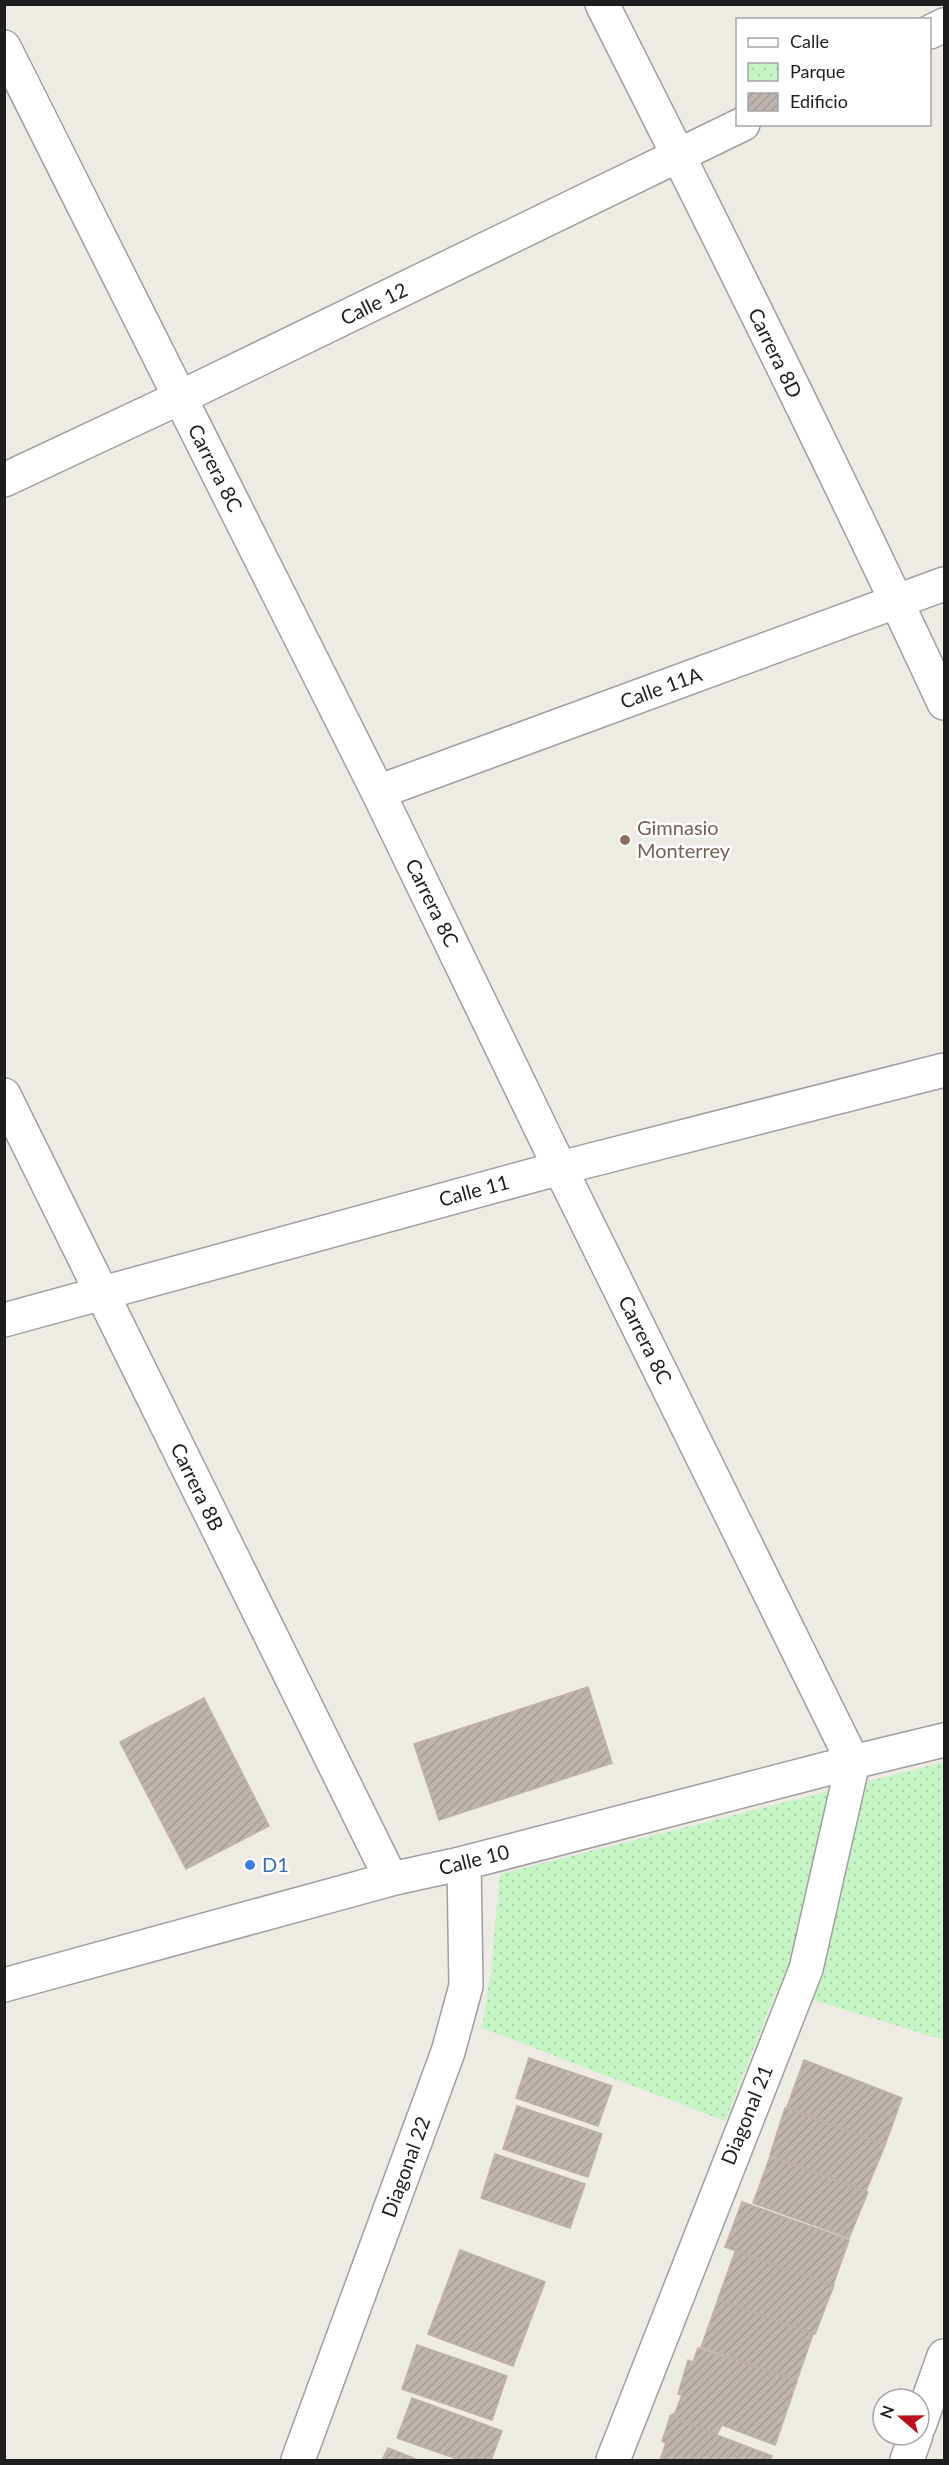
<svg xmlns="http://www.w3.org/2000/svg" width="949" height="2465" viewBox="0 0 949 2465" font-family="Lato,sans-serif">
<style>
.park{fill:url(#park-dots)}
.building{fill:url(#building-hatch);stroke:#beb0a8;stroke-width:1.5}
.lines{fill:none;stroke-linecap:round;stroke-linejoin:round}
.minor-casing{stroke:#9f9f9f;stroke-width:36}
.minor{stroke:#fff;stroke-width:33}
.education-dot{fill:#8d6e63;stroke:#fff;stroke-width:2}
.shop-dot{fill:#3f7fe0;stroke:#fff;stroke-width:2}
.labels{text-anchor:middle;stroke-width:5;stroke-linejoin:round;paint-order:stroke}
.street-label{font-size:20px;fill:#1e1e1e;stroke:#fff}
.education-label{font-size:20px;fill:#785e54;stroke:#fff;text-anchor:start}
.shop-label{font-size:20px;fill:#366cbe;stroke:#fff;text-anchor:start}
</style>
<defs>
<pattern id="park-dots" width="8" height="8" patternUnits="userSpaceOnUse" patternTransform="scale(1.5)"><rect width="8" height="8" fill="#c5f5c4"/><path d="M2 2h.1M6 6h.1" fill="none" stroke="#a9d2a8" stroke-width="1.8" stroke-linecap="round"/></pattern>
<pattern id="building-hatch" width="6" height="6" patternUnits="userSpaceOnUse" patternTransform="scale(1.5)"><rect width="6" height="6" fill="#beb5b1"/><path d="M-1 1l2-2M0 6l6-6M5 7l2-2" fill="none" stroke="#a39b98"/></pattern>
</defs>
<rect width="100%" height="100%" fill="#eeeae4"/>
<path class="park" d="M944 1762V2040L777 1989 725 2121 482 2028 491 1970 500 1874Z"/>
<path class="building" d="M588 1687 612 1763 439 1820 414 1744Z
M204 1698 269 1826 186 1869 120 1742Z
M529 2058 612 2086 598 2126 516 2098Z
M804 2060 902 2098 885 2145 787 2107Z
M517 2106 602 2134 588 2177 503 2149Z
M785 2108 885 2145 866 2191 770 2155Z
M495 2154 585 2184 570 2228 481 2198Z
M770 2157 868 2192 849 2238 753 2203Z
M742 2202 849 2240 833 2285 725 2247Z
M460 2250 545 2282 513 2366 428 2334Z
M735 2252 834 2285 815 2334 718 2299Z
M718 2300 813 2334 797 2380 701 2347Z
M417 2345 507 2376 492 2420 402 2389Z
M698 2348 797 2381 775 2445 722 2425 717 2434 670 2416 675 2413 682 2395 678 2394 688 2360 693 2362Z
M412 2398 502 2431 491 2460H460L397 2438Z
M670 2417 772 2456 770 2460H660L666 2443 662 2441Z
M388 2448 418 2460H382Z"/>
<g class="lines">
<g class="minor-casing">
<path id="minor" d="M602 4C719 235 835 468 944 703
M930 32 944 25
M4 47 378 792 560 1168 853 1762 806 1969 613 2460
M4 480 179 398 743 124
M378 792 944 584
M4 1095 391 1879
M4 1320 560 1168 944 1070
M4 1985 391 1879 464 1863 853 1762 944 1740
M919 2426 944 2356
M298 2460 448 2052 466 1986 464 1863
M907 2460 916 2435"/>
</g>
<use href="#minor" class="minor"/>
</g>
<circle class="education-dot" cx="625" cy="840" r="6"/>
<circle class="shop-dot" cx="250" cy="1865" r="6"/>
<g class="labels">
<g class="street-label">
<text transform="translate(374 304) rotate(-26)" y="7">Calle 12</text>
<text transform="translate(775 353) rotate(64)" y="7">Carrera 8D</text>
<text transform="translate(215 468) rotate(63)" y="7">Carrera 8C</text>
<text transform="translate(661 688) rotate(-20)" y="7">Calle 11A</text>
<text transform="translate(432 903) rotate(64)" y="7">Carrera 8C</text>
<text transform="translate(474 1191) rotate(-15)" y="7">Calle 11</text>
<text transform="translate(645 1340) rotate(64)" y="7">Carrera 8C</text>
<text transform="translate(197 1487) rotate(64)" y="7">Carrera 8B</text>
<text transform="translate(474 1860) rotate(-14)" y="7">Calle 10</text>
<text transform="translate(747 2115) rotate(-68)" y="7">Diagonal 21</text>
<text transform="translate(406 2167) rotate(-70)" y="7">Diagonal 22</text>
</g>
<g class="education-label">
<text x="637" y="835">Gimnasio<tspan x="637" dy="23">Monterrey</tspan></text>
</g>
<g class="shop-label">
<text x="262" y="1872">D1</text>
</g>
</g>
<rect width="949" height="2465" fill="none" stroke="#1e1e1e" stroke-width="12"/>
<rect x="736" y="18" width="195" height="108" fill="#ffffff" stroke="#a5a5a5" stroke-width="1.5"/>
<rect x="748" y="38" width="30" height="9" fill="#ffffff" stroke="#a5a5a5" stroke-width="1.5"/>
<text x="790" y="48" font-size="18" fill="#1e1e1e">Calle</text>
<rect x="748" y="63" width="30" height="18" fill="url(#park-dots)" stroke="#a5a5a5" stroke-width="1.5"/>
<text x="790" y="78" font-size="18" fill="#1e1e1e">Parque</text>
<rect x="748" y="93" width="30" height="18" fill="url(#building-hatch)" stroke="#a5a5a5" stroke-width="1.5"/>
<text x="790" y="108" font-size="18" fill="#1e1e1e">Edificio</text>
<g transform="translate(901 2417) rotate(290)"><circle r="28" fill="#ffffff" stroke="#a5a5a5" stroke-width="1.5"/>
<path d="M0-4.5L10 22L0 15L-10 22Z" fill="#bc0f1e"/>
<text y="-9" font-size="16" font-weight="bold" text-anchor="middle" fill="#1e1e1e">N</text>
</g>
</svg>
